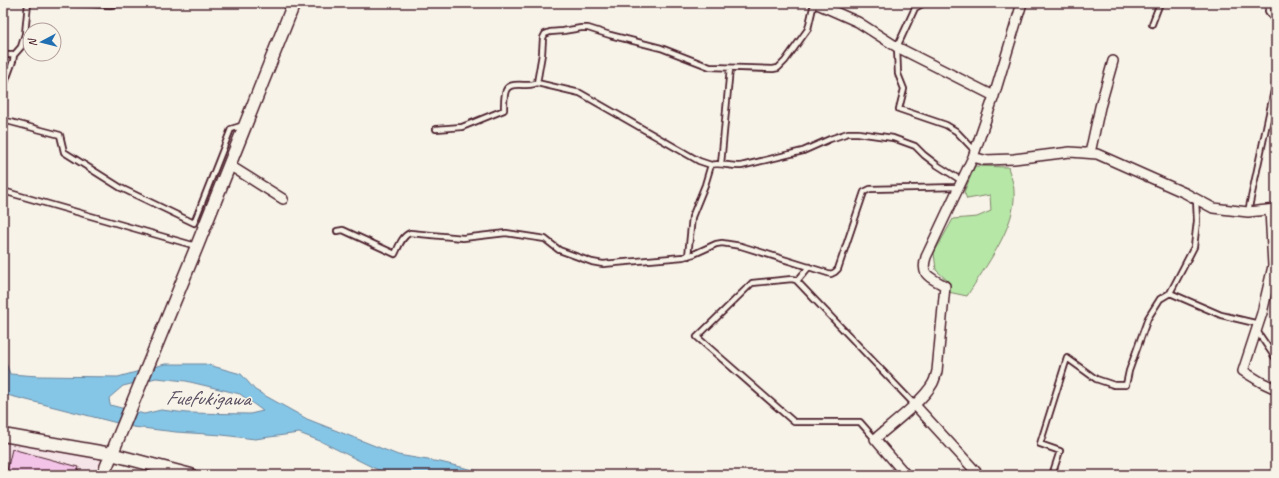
<svg xmlns="http://www.w3.org/2000/svg" width="1279" height="478" viewBox="0 0 1279 478" font-family="Caveat,sans-serif">
<style>
.built{fill:#f6e5e8}
.green{fill:#b6e7a7;stroke:#808369}
.water{fill:#85c6e6;stroke:#6d839b;fill-rule:evenodd}
.building{fill:#f3c4e7;stroke:#4a1f2b}
.lines{fill:none;stroke-linecap:round;stroke-linejoin:round}
.lane-casing{stroke:#4a1f2b;stroke-width:8}
.street-casing{stroke:#4a1f2b;stroke-width:12}
.secondary-casing{stroke:#4a1f2b;stroke-width:15}
.lane{stroke:#f7f3e8;stroke-width:4.5}
.street{stroke:#f7f3e8;stroke-width:9}
.secondary{stroke:#f7f3e8;stroke-width:12}
.labels{text-anchor:middle;stroke-width:3;stroke-linejoin:round;paint-order:stroke}
.water-label{font-size:21px;font-style:italic;fill:#5c5163;stroke:#f7f3e8}
</style>
<rect width="100%" height="100%" fill="#f7f3e8"/>
<filter id="ink" filterUnits="userSpaceOnUse"><feTurbulence type="fractalNoise" baseFrequency=".025" numOctaves="2"/><feDisplacementMap in="SourceGraphic" scale="8" xChannelSelector="R" yChannelSelector="G"/><feConvolveMatrix kernelMatrix="1 2 1 2 8 2 1 2 1" color-interpolation-filters="sRGB"/></filter>
<g filter="url(#ink)">
<path class="built" d="M3 435 111 454 103 475H3Z"/>
<path class="green" d="M975 166 1008 167C1010 175 1014 183 1014 191 1017 226 985 267 967 296L948 292 950 283 936 270 934 253 953 219 977 217 991 211 990 195 967 199 964 192Z"/>
<path class="water" d="M3 355 10 374 38 376 118 377 165 364H205L241 374 255 390 307 419 398 455 440 462 482 472 489 475H390L374 468 320 441 299 433 255 439 222 435 176 432 133 427 3 394ZM156 378 186 381 240 394 263 411 250 414 187 413 161 410 144 414 110 405 109 398 123 386Z"/>
<path class="building" d="M12 449 79 467 77 475H6Z"/>
<g class="lines">
<g class="lane-casing">
<path id="lane" d="M70 3 110 5 118 3
M924 3 915 8 897 47 898 74 904 89 899 109 946 125 956 131 975 151
M1270 3 1268 11 1272 17 1276 19
M1152 24 1160 3
M3 55H14L21 47 25 34 28 3
M537 83 580 93 699 161 711 165
M3 88 13 61 14 55
M3 120 60 135 64 152 121 188 194 223 231 129 244 125
M436 129 462 127 504 110C504 105 504 99 505 94 507 78 528 89 537 83L542 54 543 38 545 34 550 32 563 31 581 28H588L610 35 661 48 710 67 773 69 778 68 785 61 808 29 814 3
M721 164 730 68
M3 191 196 246
M1248 212 1276 81
M337 231 343 230 395 254C399 246 402 236 410 233L463 238 506 233 545 239 559 250 592 262 603 264 683 257 694 254 716 244 722 243 741 246 831 274 835 272 838 269 864 192 870 189 959 187
M688 256 692 217 705 185 711 165C718 162 732 167 741 166L803 151 830 139 848 133H858L893 138 915 146 924 155 937 165 962 181
M797 281 809 267
M1170 293 1221 315 1259 324
M1257 331 1276 359
M875 439 860 422H794L697 337 752 283 792 279 796 280 914 404
M1052 475 1060 451 1040 444 1067 358 1096 379 1114 385H1126L1129 371 1148 318 1160 299 1170 293 1194 247 1197 221 1196 199"/>
</g>
<g class="street-casing">
<path id="street" d="M815 3 858 22 897 47 994 96
M1090 153 1100 107 1113 61
M973 157 984 160 1014 159 1070 152 1097 154 1185 193 1213 208 1248 212 1276 209
M229 165 283 199
M1270 210 1273 266 1262 313 1243 371 1261 382 1276 389
M914 404 979 475
M906 475 875 439C891 425 923 401 933 383 935 379 936 375 937 371L945 286C930 277 920 276 926 257L973 157 994 96 1022 3"/>
</g>
<g class="secondary-casing">
<path id="secondary" d="M3 435 111 454 191 475
M103 475 197 246 294 3"/>
</g>
<use href="#lane" class="lane"/>
<use href="#street" class="street"/>
<use href="#secondary" class="secondary"/>
</g>
</g>
<g class="labels">
<g class="water-label">
<text transform="translate(208 398) rotate(1)" y="7">Fuefukigawa</text>
</g>
</g>
<rect width="1279" height="478" fill="none" stroke="#f7f3e8" stroke-width="16"/>
<rect x="8" y="8" width="1263" height="462" fill="none" stroke="#4a1f2b" stroke-width="1.5" filter="url(#ink)"/>
<g transform="translate(42 42) rotate(263)"><circle r="19" fill="#f7f3e8" stroke="#b29e9c"/>
<path d="M0-3L7 15L0 10L-7 15Z" fill="#1f6fb2"/>
<text y="-6" font-size="11" font-weight="bold" text-anchor="middle" fill="#4a1f2b">N</text>
</g>
</svg>
